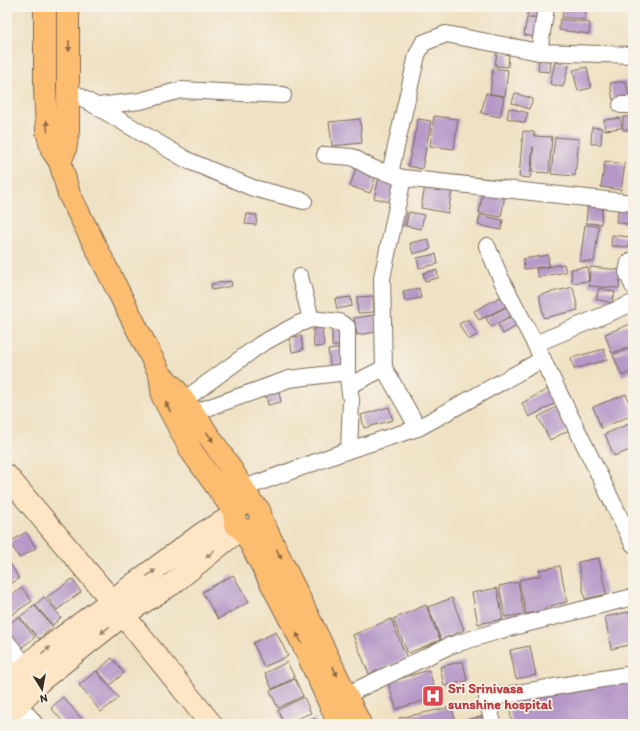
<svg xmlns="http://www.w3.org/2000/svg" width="640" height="731" viewBox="0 0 640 731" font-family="Itim,sans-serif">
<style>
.building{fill:#b598c8}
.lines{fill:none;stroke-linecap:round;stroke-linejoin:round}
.street-casing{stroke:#7a6a58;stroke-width:18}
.secondary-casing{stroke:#7a6a58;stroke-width:24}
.highway-casing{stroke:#7a6a58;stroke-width:24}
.street{stroke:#fff;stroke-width:16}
.secondary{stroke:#fee5c5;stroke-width:22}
.highway{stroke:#fcbd6f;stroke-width:22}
.oneway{fill:#926c42}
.oneway2{fill:#9c8872}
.labels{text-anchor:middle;stroke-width:3.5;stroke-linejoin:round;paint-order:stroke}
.health-label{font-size:14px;font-weight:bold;fill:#be3a42;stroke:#f7f3e8;text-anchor:start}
</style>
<rect width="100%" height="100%" fill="#f7f3e8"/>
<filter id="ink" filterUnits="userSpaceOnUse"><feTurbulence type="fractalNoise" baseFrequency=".025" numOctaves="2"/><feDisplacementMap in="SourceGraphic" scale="8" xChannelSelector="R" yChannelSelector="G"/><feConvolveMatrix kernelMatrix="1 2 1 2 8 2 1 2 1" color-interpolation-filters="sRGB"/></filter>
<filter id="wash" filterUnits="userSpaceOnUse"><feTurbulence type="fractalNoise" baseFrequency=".012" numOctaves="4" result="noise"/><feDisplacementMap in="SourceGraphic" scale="16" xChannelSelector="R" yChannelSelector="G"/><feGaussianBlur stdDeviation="0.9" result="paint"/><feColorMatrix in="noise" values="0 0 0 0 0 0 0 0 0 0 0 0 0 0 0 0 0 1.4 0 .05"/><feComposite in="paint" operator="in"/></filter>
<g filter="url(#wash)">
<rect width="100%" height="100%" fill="#efe1c3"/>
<g id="blocks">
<path class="building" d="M528 7H540L539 18 527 16Z
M564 7H586L585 20 562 17Z
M527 18 539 19 536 37 524 35Z
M560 19 590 23 589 34 559 30Z
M497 52 509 53 508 67 495 66Z
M539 60 551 61 550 72 538 71Z
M555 62 569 65 563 87 550 84Z
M587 67 591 88 578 91 573 70Z
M493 68 508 70 505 96 490 94Z
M626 81 629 98 613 100 610 83Z
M486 93 504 97 500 117 481 113Z
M515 93 533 99 529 109 512 103Z
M509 108 528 113 525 123 507 118Z
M434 116 458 119 454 149 430 146Z
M633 116V130H623V117Z
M620 118 622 128 605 130 604 120Z
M360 119 362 143 332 146 329 122Z
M418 119 431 121 422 169 408 166Z
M592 127 602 128 601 144H591Z
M523 131 534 132V136L552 137 549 173 532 172 533 147 530 178 519 177Z
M555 137 579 139 575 176 551 174Z
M605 161 625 164 621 190 601 187Z
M356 168 376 176 370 193 350 186Z
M379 178 395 182 390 202 374 198Z
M425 186 452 190 448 213 421 208Z
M483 191 505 195 501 217 479 213Z
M588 202 603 203 601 224 586 223Z
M619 206 633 208 631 225 616 222Z
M399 211 407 212 404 226 396 224Z
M409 212 424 215 421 229 406 226Z
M247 214 257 215 256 225 245 224Z
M480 215 503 220 501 230 478 225Z
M585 225 599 226 594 262 580 261Z
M612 235 630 237 629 247 611 246Z
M428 239 431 249 413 254 410 243Z
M436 254 438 264 419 268 417 258Z
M548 255 549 266 524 269 523 259Z
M564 264 566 272 538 277 536 269Z
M587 267 589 281 572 283 571 269Z
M590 267 621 270 619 288 589 286Z
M437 270 438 278 425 281 423 273Z
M231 281 232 286 212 290 211 284Z
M573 287 578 310 544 318 539 295Z
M419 288 421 298 405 301 403 291Z
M599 288 615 292 612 303 596 299Z
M506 294 511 304 479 320 474 311Z
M373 296 374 312 358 313 357 297Z
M351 297 352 306 337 309 335 299Z
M510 305 514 314 491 327 486 318Z
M517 314 522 323 503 334 498 324Z
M375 315 377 332 357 335 354 318Z
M468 319 477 335 468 340 459 324Z
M633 323V346L612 353 605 334Z
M322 328 324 346 314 347 313 329Z
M332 329H344V346H332Z
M301 336 303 350 292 352 290 337Z
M633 347V371L622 376 613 355Z
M344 348 346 368 331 370 328 350Z
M604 349 607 360 574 369 571 358Z
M278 388 281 402 268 405 266 391Z
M548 389 556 403 529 417 522 403Z
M626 394 633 415 601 428 593 407Z
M560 405 573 428 550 440 538 417Z
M389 407 393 420 364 428 361 415Z
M633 422V449L614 456 605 434Z
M26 532 36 548 19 558 10 542Z
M599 558 606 594 585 599 578 562Z
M10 563 19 579 7 586V565Z
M560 566 567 602 545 607 546 610 526 614 519 580 540 576 539 570Z
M233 575 249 602 218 619 202 592Z
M72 579 81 592 57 610 47 597Z
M518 582 524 614 505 617 499 586Z
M22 588 32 601 10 616 7 612V598Z
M497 588 503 619 478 624 472 593Z
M44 597 61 617 53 625 35 605Z
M452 598 464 630 441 640 428 607Z
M34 605 53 627 39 639 20 617Z
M426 605 440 640 408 653 393 619Z
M629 612 633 630V644L611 649 605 617Z
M18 617 35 637 21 648 7 631V626Z
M391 619 407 658 369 674 353 635Z
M276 632 288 656 264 667 253 643Z
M530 646 536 675 516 679 510 650Z
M112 658 124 673 110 685 97 671Z
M463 661 467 681 444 686 440 667Z
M287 662 295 678 272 689 265 673Z
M429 670 437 697 396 709 388 682Z
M96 671 119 698 101 712 79 685Z
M633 678V724H512L508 697Z
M295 679 303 696 278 708 270 691Z
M63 697 86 724H65L51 708Z
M304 697 311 713 284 724 278 710Z
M452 707 455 722 445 724H400L399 718Z
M484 716 486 724H452V723Z
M315 718 318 724H302Z"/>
</g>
</g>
<g filter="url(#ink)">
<use href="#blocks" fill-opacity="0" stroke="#7a6a58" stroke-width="1"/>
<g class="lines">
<g class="street-casing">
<path id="street" d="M539 52 546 7
M69 90 187 160 253 188 304 201
M621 105H633
M98 106 140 101 181 90 283 95
M325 155 352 157 372 168 403 178 633 203
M390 173 417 55 423 43 446 34 539 52 633 55
M403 178 382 278 384 368 418 428
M487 246 501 279 535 344
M633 260 629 263 627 272 633 286
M300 277 311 319
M633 303 535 344 633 544
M349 386 384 368
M184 400 261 344 298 324 311 319 339 322 347 327V372
M193 413 289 379 347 372 351 400 349 450
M244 488 349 450 418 428 543 359
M7 642 26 666
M346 695 449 646 501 630 633 597
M18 703 35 724
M493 724 487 698 633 674"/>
</g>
<g class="secondary-casing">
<path id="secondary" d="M7 476 112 601 211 724
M7 686 41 653 203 533 233 516
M7 716 40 681 123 615 172 584 240 529"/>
</g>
<g class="highway-casing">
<path id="highway" d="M45 7V88L47 131 52 150 60 162 69 194 160 374 175 389 193 413 226 461 252 503 259 510C264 522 257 531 244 531L235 524 234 511C239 505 243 503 252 503
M60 162 65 150 68 131V7
M160 374 163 397 192 452 234 511
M261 519 360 724
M244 531 301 640 339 724"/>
</g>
<use href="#street" class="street"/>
<use href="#secondary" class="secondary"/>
<use href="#highway" class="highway"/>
</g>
<defs><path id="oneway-solid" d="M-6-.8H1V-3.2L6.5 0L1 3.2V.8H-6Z"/></defs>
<g class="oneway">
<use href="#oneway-solid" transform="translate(69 46) rotate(90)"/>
<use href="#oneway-solid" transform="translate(47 126) rotate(-95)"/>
<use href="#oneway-solid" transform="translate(168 407) rotate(-117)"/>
<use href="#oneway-solid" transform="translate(210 437) rotate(55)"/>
<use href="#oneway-solid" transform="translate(279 554) rotate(63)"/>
<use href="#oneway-solid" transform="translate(299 638) rotate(-116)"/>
<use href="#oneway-solid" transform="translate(335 671) rotate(65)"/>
</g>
<g class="oneway2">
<use href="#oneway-solid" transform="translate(210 554) rotate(140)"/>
<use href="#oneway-solid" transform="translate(151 573) rotate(-36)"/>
<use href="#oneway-solid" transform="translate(105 630) rotate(142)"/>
<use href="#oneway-solid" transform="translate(46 650) rotate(-36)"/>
</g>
</g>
<defs>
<g id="hospital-square" transform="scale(1.15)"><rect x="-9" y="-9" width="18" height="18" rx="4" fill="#e0444e" stroke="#f7f3e8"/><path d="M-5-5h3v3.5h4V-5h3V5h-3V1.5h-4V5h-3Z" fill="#fff"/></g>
</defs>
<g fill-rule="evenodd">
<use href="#hospital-square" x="433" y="696"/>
</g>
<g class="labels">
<g class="health-label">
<text x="448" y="693">Sri Srinivasa<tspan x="448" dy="16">sunshine hospital</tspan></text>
</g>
</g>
<rect width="640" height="731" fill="none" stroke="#f7f3e8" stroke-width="24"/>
<g transform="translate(42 689) rotate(169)" stroke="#f7f3e8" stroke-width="3" paint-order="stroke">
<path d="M0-3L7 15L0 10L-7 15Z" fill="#3b2a1e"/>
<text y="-6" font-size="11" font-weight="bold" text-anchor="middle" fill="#3b2a1e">N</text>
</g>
</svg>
